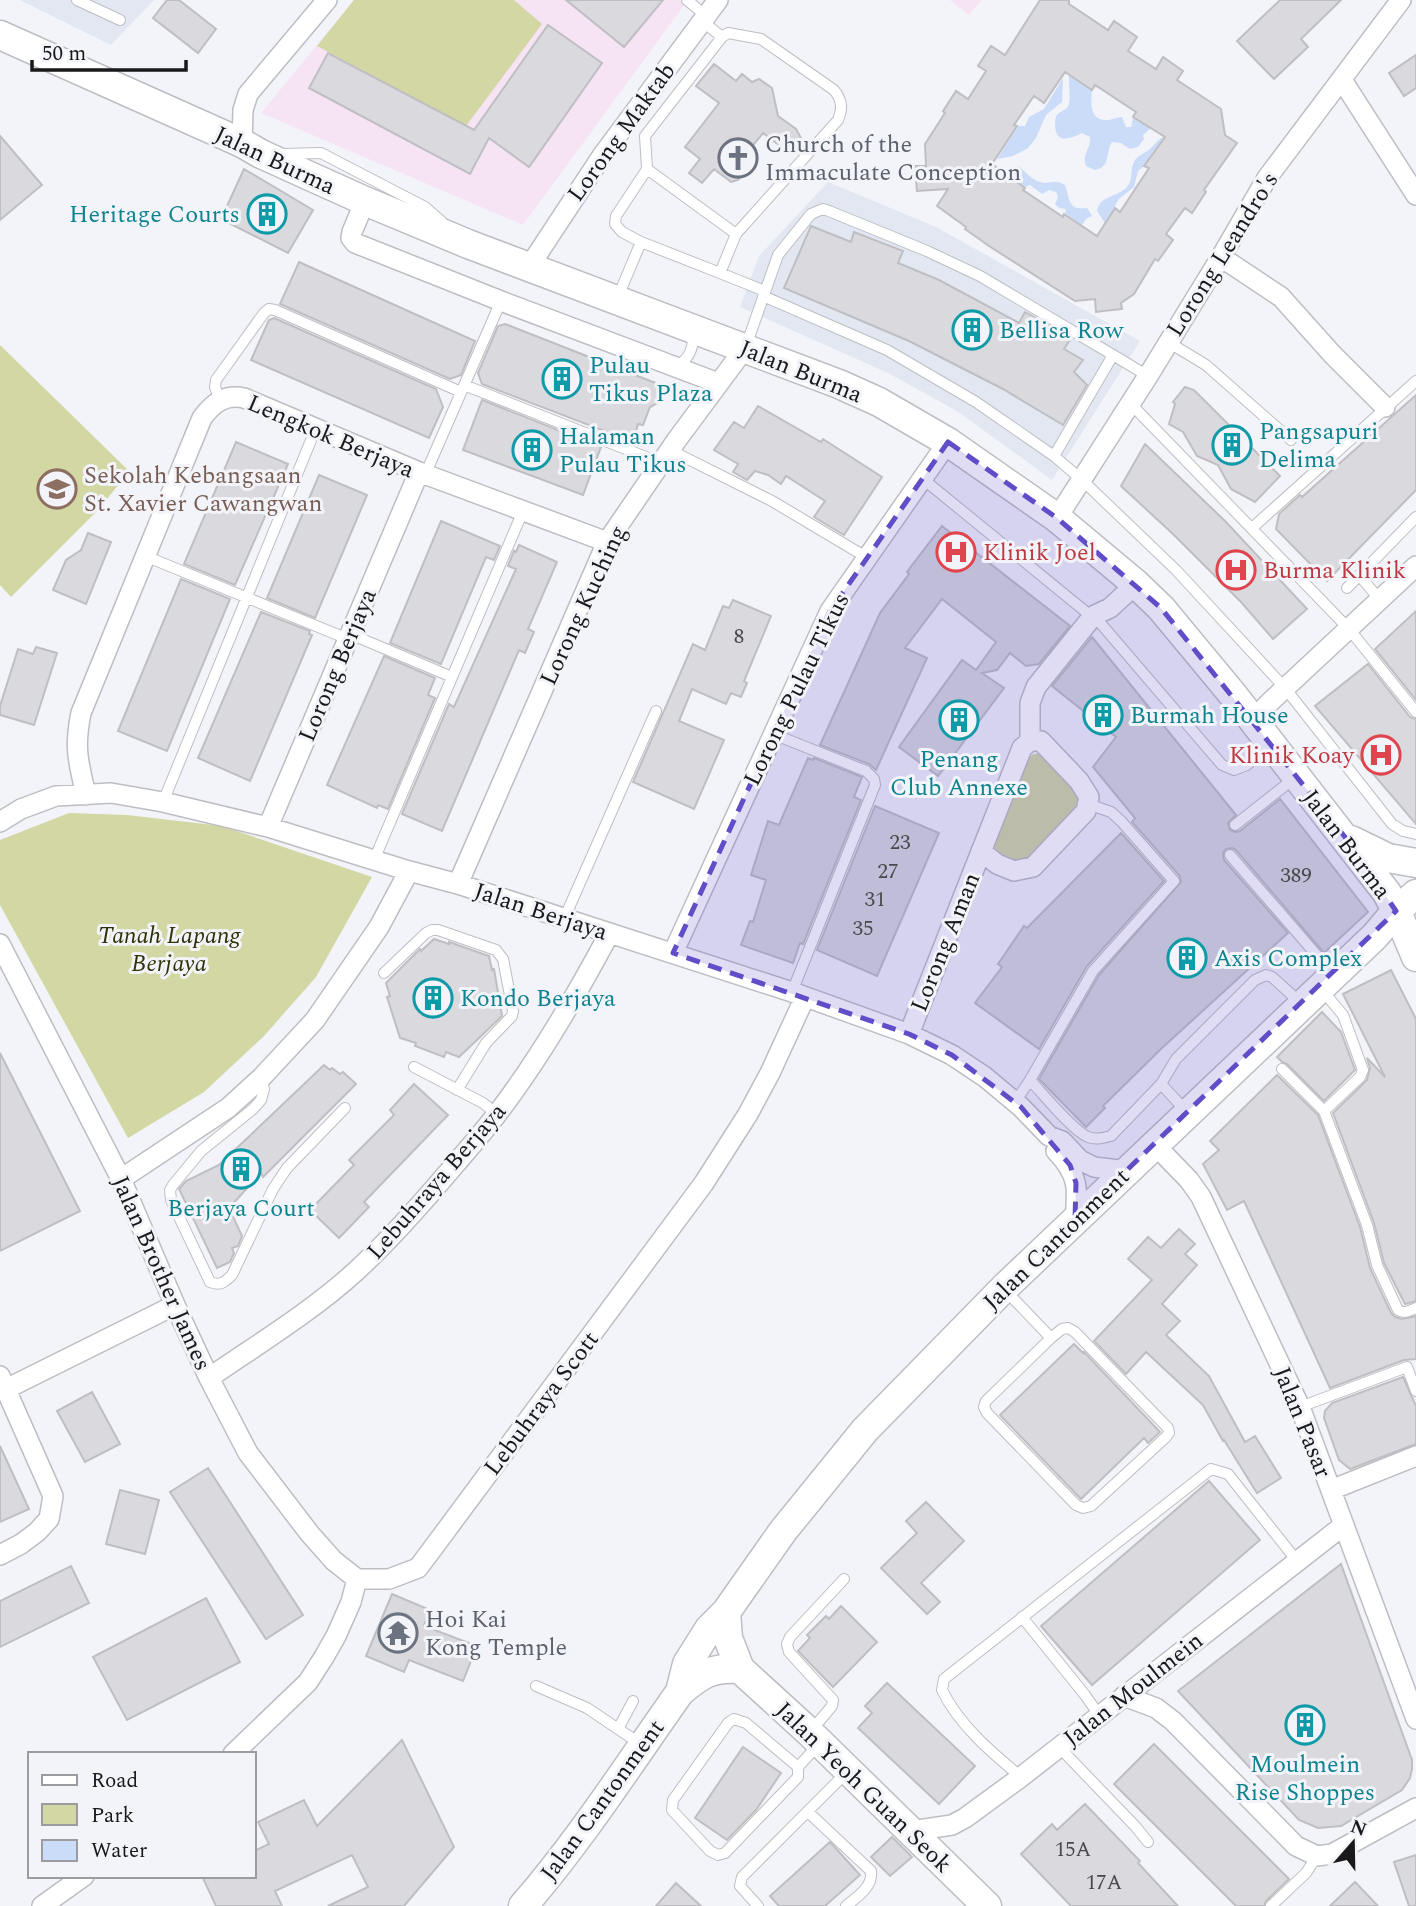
<svg xmlns="http://www.w3.org/2000/svg" width="1416" height="1906" viewBox="0 0 1416 1906" font-family="Spectral,serif">
<style>
.built{fill:#e2e7f2}
.education{fill:#f6e4f5}
.green{fill:#d2d7a3}
.water{fill:#cadcf8}
.building{fill:#d9d9de;stroke:#bebec3;stroke-width:2;fill-rule:evenodd}
.lines{fill:none;stroke-linecap:round;stroke-linejoin:round}
.lane-casing{stroke:#bdbec3;stroke-width:12}
.street-casing{stroke:#bdbec3;stroke-width:22}
.secondary-casing{stroke:#bdbec3;stroke-width:31}
.lane{stroke:#fff;stroke-width:10}
.street{stroke:#fff;stroke-width:19}
.secondary{stroke:#fff;stroke-width:28}
.marked{fill:#5f4ec7;fill-opacity:0.2;stroke:#5f4ec7;stroke-width:5;stroke-dasharray:14 9;stroke-linejoin:round}
.labels{text-anchor:middle;stroke-width:6;stroke-linejoin:round;paint-order:stroke}
.number-label{font-size:21px;fill:#49494c}
.street-label{font-size:24px;fill:#19191b;stroke:#f3f4f9}
.worship-label{font-size:24px;fill:#5b616d;stroke:#f3f4f9;text-anchor:start}
.culture-label{font-size:24px;fill:#0d838f;stroke:#f3f4f9;text-anchor:start}
.education-label{font-size:24px;fill:#785e54;stroke:#f3f4f9;text-anchor:start}
.health-label{font-size:24px;fill:#be3a42;stroke:#f3f4f9;text-anchor:start}
.park-label{font-size:24px;font-style:italic;fill:#303207;stroke:#f3f4f9}
</style>
<rect width="100%" height="100%" fill="#f3f4f9"/>
<path class="built" d="M20 0H154L111 45Z
M828 182 936 227 1140 341 1052 480 957 411 888 373 740 307 759 256Z"/>
<path class="education" d="M354 0H680L685 4 523 225 261 113Z
M950 0H982L969 15Z"/>
<path class="green" d="M354 0H514L542 24 466 126 317 46Z
M0 345 129 471 101 507 11 597 0 585Z
M1039 753 1045 756 1080 795 1077 809 1027 861C1012 861 1002 858 993 845L1027 760 1032 755Z
M69 813 127 815 222 826 372 877 316 977 264 1036 204 1092 128 1138 0 905V840Z"/>
<path class="water" d="M1069 76 1092 90C1091 101 1089 119 1105 120 1110 121 1116 117 1122 117L1126 127H1131L1133 118 1151 128 1143 135 1144 139 1138 147 1130 149 1121 143 1112 142C1105 153 1111 167 1095 170L1086 166C1081 155 1092 147 1090 137L1082 133C1078 135 1074 137 1069 138 1054 142 1054 126 1056 116 1059 112 1063 111 1067 108 1072 103 1068 84 1069 76Z
M1063 78 1062 102 1046 115 1036 138 1028 148 1013 156 997 159 1018 126H1025L1029 117 1044 109Z
M1168 137 1157 151 1154 150 1144 166 1138 171 1134 187 1119 199 1105 223 1097 211C1100 195 1116 198 1127 187 1134 179 1129 169 1135 160 1138 156 1144 153 1149 150 1153 146 1156 142 1161 138Z
M1017 166H1019C1027 174 1035 183 1046 183 1054 182 1057 180 1065 185 1070 198 1067 211 1087 208L1092 216 1086 219 1082 225 1065 213 1066 209 1059 208 1055 204 1058 197 1056 192 1049 190 1042 194 1030 185 1025 187 1005 173Z"/>
<path class="building" d="M167 0H179L216 29 198 53 153 18Z
M566 0H663L624 47Z
M1040 0H1069V4L1108 30 1114 21 1137 37 1128 51 1156 69 1163 57 1183 71 1177 80 1221 109 1225 135 1237 143 1204 190 1206 192 1192 213 1185 208 1166 234 1173 240 1158 261 1155 259 1134 294 1121 303 1122 309 1096 312 1095 299 1075 301 989 246 965 229 966 227 937 206 948 189 917 191 915 166H926L925 144 945 113 943 111 956 91 968 99 986 71 978 66 991 46 1005 55ZM1065 72 1092 90 1095 85 1136 112 1133 117 1165 137 1144 166 1149 168 1120 212 1115 208 1097 236 1064 214 1063 217 1023 190 1025 188 992 164 1017 126 1014 125 1034 96 1044 103Z
M1280 0H1341L1301 39 1308 47 1274 79 1237 41Z
M548 25 602 63 529 167 489 138 470 174 309 88 328 53 474 130Z
M1416 55V88L1404 96 1389 73Z
M714 64 736 81 742 74 752 82 759 79 772 88 778 116 796 129 801 138 792 148H783L763 133 740 161 747 167 738 180 731 182 714 169 702 183 689 173 700 159 685 147 719 103 696 86Z
M0 136 42 185 0 220Z
M244 169 313 210 288 253 221 219Z
M811 226 851 242 854 232 903 251 898 263 939 280 1019 323 1025 312 1071 338 1064 349 1083 360 1074 372 1087 385 1063 425 1003 389 909 341 784 288Z
M299 262 475 341 461 375 450 379 280 304Z
M274 318 436 389 443 407 429 438 251 360 269 320Z
M505 324 658 384 663 388 664 396 661 401 650 407 643 425 638 424 633 442 482 384 478 373 498 326Z
M1185 387 1194 390 1280 476 1255 502 1231 489 1218 465 1197 456 1183 432 1169 424 1175 404 1173 402Z
M1416 395V490L1327 581 1276 529 1279 514 1300 495 1302 497Z
M482 400 601 447 583 495 463 450Z
M758 406 821 442 823 439 882 477 844 535 814 517 825 501 786 476 781 484 768 475 755 471 747 480 733 472 738 464 714 450 734 422 744 428Z
M236 442 288 464 235 585 184 564Z
M1145 444 1226 522 1307 609 1273 639 1241 602 1173 534 1121 486Z
M319 475 367 495 315 618 267 598Z
M441 521 500 546 494 560 486 557 441 664 390 643Z
M942 526 1070 626 1039 664 1026 666 1010 653 997 670 982 673 1004 688 938 776 899 747 962 660 976 670 996 642 942 599 905 648 927 658 876 770 869 764 820 745 880 613 909 574 907 572Z
M88 533 111 542 86 604 53 590 66 560 81 550Z
M519 545 557 562 528 629 534 632 525 653 519 650 442 831 402 814 449 704 454 707 516 569 508 566 514 551 516 552Z
M181 579 230 599 167 751 118 731Z
M733 600 771 616 744 681 747 683 741 697 731 693 726 704 692 689 679 721 724 740 694 809 633 782 693 644 705 650 723 606 729 608Z
M1416 611V700L1375 649Z
M261 612 310 631 309 634 312 635 250 781 198 758Z
M1092 637 1236 815 1228 823 1230 830 1235 832 1240 831 1280 799 1368 912 1324 953 1236 850 1232 848 1226 849 1223 853 1224 860 1288 933 1162 1048 1103 1106 1105 1108 1086 1127 1039 1079 1099 975 1181 882 1180 876 1132 822 1135 818 1093 767 1116 737 1052 686Z
M36 647 57 653 34 725 0 715V706L18 649 33 654Z
M384 656 435 678 428 695 435 698 388 809 378 805 377 808 327 785Z
M1368 664 1410 717 1416 719V824L1315 706Z
M808 758 813 760 814 758 862 777 854 797 861 800 803 944 800 943 793 963 741 945 750 921 753 922 766 880 751 875 768 821 779 825Z
M875 806 939 833 877 976 817 950Z
M1121 833 1164 881 1087 966 1039 1049 975 1003 1002 967 998 964 1024 926 1027 928Z
M434 939 449 944V942L489 956 492 970 494 969 502 1016 459 1057 446 1052 444 1057 415 1046 416 1043 400 1038 387 997 390 996 386 983 420 949 421 951Z
M1391 970 1416 1019V1301L1405 1304 1384 1263 1374 1223 1333 1113 1367 1080 1370 1068 1367 1058 1385 1077 1343 994Z
M1322 1012 1341 1032 1355 1070 1324 1101 1287 1064 1282 1062 1277 1057Z
M0 1053 80 1211 0 1251Z
M324 1065 330 1070 332 1068 340 1074 343 1072 356 1084 263 1177 261 1173 229 1208 242 1236 238 1246 232 1248 234 1253 230 1262 217 1268 179 1189 186 1181 219 1165Z
M1277 1075 1318 1115 1360 1227 1370 1268 1391 1313 1395 1317 1402 1319 1416 1316V1359L1404 1360 1330 1388 1244 1201 1227 1210 1203 1164 1219 1150 1210 1141Z
M414 1084 448 1115 364 1202 369 1207 339 1238 310 1210 354 1165 349 1160 394 1115 390 1110Z
M1179 1229 1195 1244 1185 1254 1197 1265 1162 1304 1180 1321 1166 1335 1209 1376 1245 1442 1255 1436 1281 1478 1257 1493 1224 1440 1223 1441 1203 1405 1146 1352 1126 1374 1094 1341 1152 1280 1128 1259 1148 1237 1161 1248Z
M1074 1344 1083 1353 1084 1352 1160 1432 1148 1443 1144 1438 1081 1499 1000 1415Z
M1403 1377 1416 1406V1444L1350 1469 1339 1460 1324 1418 1325 1411 1332 1403Z
M92 1392 120 1444 85 1462 57 1411Z
M0 1446 29 1509 0 1522Z
M208 1468 303 1615 266 1639 170 1492Z
M1209 1481 1260 1540 1092 1685 1041 1626Z
M120 1490 159 1500 145 1554 106 1544Z
M926 1502 964 1541 921 1583 940 1602 927 1614 881 1568 917 1533 906 1521Z
M1341 1564 1412 1760V1769L1410 1778 1402 1790 1341 1826 1318 1828 1299 1820 1178 1691Z
M71 1566 89 1603 0 1647V1601Z
M392 1594 430 1610 424 1626 477 1646 463 1681 409 1660 404 1672 366 1656Z
M206 1598 240 1662 127 1720 93 1657Z
M841 1606 877 1642 833 1687 798 1651 810 1638 807 1635 826 1616 829 1619Z
M887 1683 975 1766 939 1804 858 1728 872 1713 865 1706Z
M402 1740 454 1847 404 1906H328L368 1887 352 1855 275 1891 282 1906H216L202 1876H254V1851L269 1844 258 1822 304 1800 317 1826Z
M1154 1744 1289 1879 1266 1901 1264 1906H1236L1114 1784Z
M743 1747 781 1773 756 1810 727 1840 695 1818Z
M1085 1804 1140 1861 1138 1863 1178 1906H1071L1021 1854 1052 1824 1057 1830Z
M892 1837 912 1857 890 1876 871 1857Z
M830 1842 860 1875 825 1906H779L770 1896Z
M1416 1855V1906H1409L1394 1862Z
M1355 1882 1378 1906H1330Z
M676 1883 701 1906H656Z"/>
<g class="lines">
<g class="lane-casing">
<path id="lane" d="M77 0 120 20
M687 0 706 16
M702 21 722 37
M283 154 321 153 425 207 442 222
M647 169 645 136 722 37 728 33 761 39 834 90C842 100 843 108 838 120L736 234
M647 169 736 234 720 273 641 242 622 232 615 224 616 216Z
M720 273 765 291
M763 296 887 350 976 402 1054 456 1081 479 1176 570 1285 688 1392 824 1403 831 1416 834
M617 299 641 242
M1168 342 1206 365 1291 440
M746 346 778 255 811 214 823 209 829 211 927 251 980 276 1113 355 1054 456
M1113 355 1148 376
M677 367C689 358 695 348 692 333
M464 385 661 463
M220 400 215 387 216 380 264 313 269 309 275 310 461 392
M1130 403 1349 629 1416 712
M670 450 772 501 866 557
M425 475 501 301
M923 479 1102 625 1222 765 1234 770 1247 765 1268 745
M1252 528 1416 381
M145 556 348 639
M1359 575 1380 600
M1347 588 1416 517
M350 634 452 677
M773 734 866 771 874 779 875 785 792 992
M163 802 316 428
M1235 825 1296 777
M1230 855 1333 974
M374 860 523 511
M564 919 656 711
M384 973 426 933 432 930H438L496 950 503 959 513 1011 512 1016 486 1043 457 1090
M1322 990 1343 1015 1363 1070 1360 1077 1324 1111
M414 1067 483 1103 497 1114
M1282 1069 1324 1111 1367 1225 1377 1265 1398 1310C1405 1314 1409 1311 1416 1308
M261 1079 264 1089 261 1100 253 1109 201 1151 173 1185 170 1190 171 1200 210 1282C220 1286 224 1283 232 1275L273 1189 287 1168 345 1108
M1030 1080C1043 1094 1072 1130 1088 1137 1096 1140 1103 1138 1111 1136L1161 1084 1176 1059 1255 980 1266 975 1272 977 1302 1004
M1161 1084 1187 1112
M1015 1102 1030 1080 1093 971 1174 881 1121 821 1111 812 1088 804
M1006 1291 1051 1338
M1068 1328 1075 1332 1168 1428 1169 1433 1166 1437 1091 1506 1083 1508 1076 1505 987 1413 984 1407 986 1401 1051 1338 1062 1329Z
M1300 1407 1407 1367 1416 1391
M1022 1617 1085 1695 1099 1715
M536 1686 587 1708 642 1745
M618 1729 633 1701
M810 1732 832 1706 833 1700 789 1652 787 1644 790 1637 844 1579
M1059 1747 1135 1826 1148 1842
M798 1767 746 1723 734 1719 728 1723 673 1800 672 1810 710 1851 718 1855 725 1853 798 1777V1767L818 1745
M1021 1777C991 1752 959 1725 942 1690L944 1679 1211 1469 1228 1474 1297 1561
M808 1812 871 1871C873 1887 858 1896 846 1906
M758 1906 740 1886 742 1877 846 1773
M1271 1906 1306 1873 1317 1856"/>
</g>
<g class="street-casing">
<path id="street" d="M1342 80 1416 195
M242 143 243 110 248 94 327 0
M365 201 352 232 351 238 355 243 501 301 718 383
M1221 257 1281 297 1332 354 1385 407
M529 267 602 156 718 0
M1057 518 1148 376 1221 257 1267 178 1401 0
M1252 721 1269 703 1416 566
M1030 741V703L1036 687 1093 616 1110 608 1136 584
M86 795C78 761 74 747 81 713L202 418C213 403 225 394 244 398L419 472 607 542
M0 822 21 809 56 796 111 793 163 802 268 827 409 871 458 884 792 992 909 1034 952 1055 985 1077 1021 1107 1049 1136 1062 1141 1080 1160 1094 1167 1127 1171
M268 827 419 472
M458 884 607 542 676 441 745 348
M0 944 121 1179 175 1305 209 1378 248 1453 310 1534 334 1561 357 1579
M673 953 830 611 948 442
M909 1034 1022 748 1030 741H1041L1079 781 1089 797 1086 811 1033 867 1014 871 997 864 981 851
M1155 1145 1189 1180 1201 1197 1300 1407 1416 1719
M1056 1151C1079 1175 1078 1188 1075 1220
M121 1179 228 1108 261 1078 315 1020 379 927 409 871
M0 1376 53 1496 49 1519 37 1532 21 1544 0 1555
M209 1378C258 1344 311 1312 355 1272 388 1242 417 1209 446 1175 463 1155 481 1135 497 1114 540 1058 576 996 609 934
M6 1389 175 1305
M1331 1490 1416 1456
M357 1579H389L418 1568 433 1548 704 1183 748 1114 770 1073 805 997
M1124 1696 1156 1708 1173 1721 1296 1846 1317 1856 1332 1854 1416 1808
M233 1754 308 1682 324 1657 336 1636 351 1602 357 1579
M911 1831 952 1825 965 1818 1021 1777 1344 1525
M42 1906 84 1876"/>
</g>
<g class="secondary-casing">
<path id="secondary" d="M0 35 242 143 261 154 365 201 468 244 839 384 879 402 948 442 1057 518 1136 584 1161 608 1234 696 1387 893 1400 919 1416 957
M1351 840 1388 858 1416 863
M726 1612 728 1638 740 1669 809 1732 987 1906
M680 1692 687 1664 709 1629 726 1612 783 1531 865 1430 1004 1288 1375 936 1396 911 1416 894
M523 1906C581 1839 629 1764 680 1692 701 1674 712 1667 740 1669"/>
</g>
<use href="#lane" class="lane"/>
<use href="#street" class="street"/>
<use href="#secondary" class="secondary"/>
</g>
<path class="marked" d="M948 442 1057 518 1161 608 1345 837 1396 911 1075 1220 1076 1183 1070 1165 1021 1107 952 1055 909 1034 673 953 830 611Z"/>
<defs>
<g id="church-ring" transform="scale(2.0125)"><circle r="9.5" fill="#f3f4f9" stroke="#6b7280" stroke-width="1.5"/><path d="M-1.2-6h2.4v3.5h3.3v2.4h-3.3V6h-2.4V-.1h-3.3v-2.4h3.3Z" fill="#6b7280"/></g>
<g id="building-ring" transform="scale(2.0125)"><circle r="9.5" fill="#f3f4f9" stroke="#0f9aa8" stroke-width="1.5"/><path d="M-4-6H4V6H1V3H-1V6H-4ZM-2.5-4.3h1.7v1.8h-1.7ZM.8-4.3h1.7v1.8H.8ZM-2.5-1h1.7V.8h-1.7ZM.8-1h1.7V.8H.8Z" fill="#0f9aa8"/></g>
<g id="school-ring" transform="scale(2.0125)"><circle r="9.5" fill="#f3f4f9" stroke="#8d6e63" stroke-width="1.5"/><path d="M0-5L7-2L0 1L-7-2ZM-4 1L0 2.5L4 1V4Q0 6-4 4Z" fill="#8d6e63"/></g>
<g id="hospital-ring" transform="scale(2.0125)"><circle r="9.5" fill="#f3f4f9" stroke="#e0444e" stroke-width="1.5"/><path d="M-5-5h3v3.5h4V-5h3V5h-3V1.5h-4V5h-3Z" fill="#e0444e"/></g>
<g id="temple-ring" transform="scale(2.0125)"><circle r="9.5" fill="#f3f4f9" stroke="#6b7280" stroke-width="1.5"/><path d="M0-6L5-2H3V0L6.5 2.5H4V6H1.5V3h-3V6H-4V2.5H-6.5L-3 0V-2H-5Z" fill="#6b7280"/></g>
</defs>
<g fill-rule="evenodd">
<use href="#church-ring" x="738" y="158"/>
<use href="#building-ring" x="267" y="214"/>
<use href="#building-ring" x="972" y="330"/>
<use href="#building-ring" x="562" y="379"/>
<use href="#building-ring" x="1232" y="445"/>
<use href="#building-ring" x="532" y="450"/>
<use href="#school-ring" x="57" y="489"/>
<use href="#hospital-ring" x="956" y="552"/>
<use href="#hospital-ring" x="1236" y="570"/>
<use href="#building-ring" x="1103" y="715"/>
<use href="#building-ring" x="959" y="720"/>
<use href="#hospital-ring" x="1381" y="755"/>
<use href="#building-ring" x="1187" y="958"/>
<use href="#building-ring" x="433" y="998"/>
<use href="#building-ring" x="241" y="1169"/>
<use href="#temple-ring" x="398" y="1633"/>
<use href="#building-ring" x="1305" y="1725"/>
</g>
<g class="labels">
<g class="number-label">
<text x="739" y="643">8</text>
<text x="900" y="849">23</text>
<text x="888" y="878">27</text>
<text x="1296" y="882">389</text>
<text x="875" y="906">31</text>
<text x="863" y="935">35</text>
<text x="1073" y="1856">15A</text>
<text x="1104" y="1889">17A</text>
</g>
<g class="street-label">
<text transform="translate(621 132) rotate(-54)" y="8">Lorong Maktab</text>
<text transform="translate(275 160) rotate(25)" y="8">Jalan Burma</text>
<text transform="translate(1222 254) rotate(-58)" y="8">Lorong Leandro's</text>
<text transform="translate(801 371) rotate(22)" y="8">Jalan Burma</text>
<text transform="translate(331 436) rotate(23)" y="8">Lengkok Berjaya</text>
<text transform="translate(583 605) rotate(-65)" y="8">Lorong Kuching</text>
<text transform="translate(337 665) rotate(-67)" y="8">Lorong Berjaya</text>
<text transform="translate(796 689) rotate(-64)" y="8">Lorong Pulau Tikus</text>
<text transform="translate(1347 844) rotate(53)" y="8">Jalan Burma</text>
<text transform="translate(541 911) rotate(18)" y="8">Jalan Berjaya</text>
<text transform="translate(945 942) rotate(-68)" y="8">Lorong Aman</text>
<text transform="translate(436 1181) rotate(-49)" y="8">Lebuhraya Berjaya</text>
<text transform="translate(1056 1239) rotate(-44)" y="8">Jalan Cantonment</text>
<text transform="translate(162 1273) rotate(66)" y="8">Jalan Brother James</text>
<text transform="translate(541 1403) rotate(-53)" y="8">Lebuhraya Scott</text>
<text transform="translate(1303 1422) rotate(68)" y="8">Jalan Pasar</text>
<text transform="translate(1133 1689) rotate(-38)" y="8">Jalan Moulmein</text>
<text transform="translate(864 1787) rotate(44)" y="8">Jalan Yeoh Guan Seok</text>
<text transform="translate(602 1800) rotate(-54)" y="8">Jalan Cantonment</text>
</g>
<g class="worship-label">
<text x="765" y="152">Church of the<tspan x="765" dy="28">Immaculate Conception</tspan></text>
<text x="425" y="1627">Hoi Kai<tspan x="425" dy="28">Kong Temple</tspan></text>
</g>
<g class="culture-label">
<text x="240" y="222" text-anchor="end">Heritage Courts</text>
<text x="999" y="338">Bellisa Row</text>
<text x="589" y="373">Pulau<tspan x="589" dy="28">Tikus Plaza</tspan></text>
<text x="1259" y="439">Pangsapuri<tspan x="1259" dy="28">Delima</tspan></text>
<text x="559" y="444">Halaman<tspan x="559" dy="28">Pulau Tikus</tspan></text>
<text x="1130" y="723">Burmah House</text>
<text x="959" y="767" text-anchor="middle">Penang<tspan x="959" dy="28">Club Annexe</tspan></text>
<text x="1214" y="966">Axis Complex</text>
<text x="460" y="1006">Kondo Berjaya</text>
<text x="241" y="1216" text-anchor="middle">Berjaya Court</text>
<text x="1305" y="1772" text-anchor="middle">Moulmein<tspan x="1305" dy="28">Rise Shoppes</tspan></text>
</g>
<g class="education-label">
<text x="84" y="483">Sekolah Kebangsaan<tspan x="84" dy="28">St. Xavier Cawangwan</tspan></text>
</g>
<g class="health-label">
<text x="983" y="560">Klinik Joel</text>
<text x="1263" y="578">Burma Klinik</text>
<text x="1354" y="763" text-anchor="end">Klinik Koay</text>
</g>
<g class="park-label">
<text x="169" y="943">Tanah Lapang<tspan x="169" dy="28">Berjaya</tspan></text>
</g>
</g>
<rect x="28" y="1752" width="228" height="126" fill="#f3f4f9" stroke="#9c9ca0" stroke-width="2"/>
<rect x="42" y="1775" width="35" height="10" fill="#ffffff" stroke="#9c9ca0" stroke-width="2"/>
<text x="91" y="1787" font-size="21" fill="#19191b">Road</text>
<rect x="42" y="1804" width="35" height="21" fill="#d2d7a3" stroke="#9c9ca0" stroke-width="2"/>
<text x="91" y="1822" font-size="21" fill="#19191b">Park</text>
<rect x="42" y="1840" width="35" height="21" fill="#cadcf8" stroke="#9c9ca0" stroke-width="2"/>
<text x="91" y="1857" font-size="21" fill="#19191b">Water</text>
<g transform="translate(1353 1843) rotate(20)" stroke="#f3f4f9" stroke-width="5" paint-order="stroke">
<path d="M0-5L12 26L0 18L-12 26Z" fill="#19191b"/>
<text y="-10" font-size="19" font-weight="bold" text-anchor="middle" fill="#19191b">N</text>
</g>
<path d="M32 60v10h154v-10" fill="none" stroke="#19191b" stroke-width="3.5"/>
<text x="42" y="60" font-size="21" fill="#19191b" stroke="#f3f4f9" stroke-width="5" paint-order="stroke">50 m</text>
</svg>
